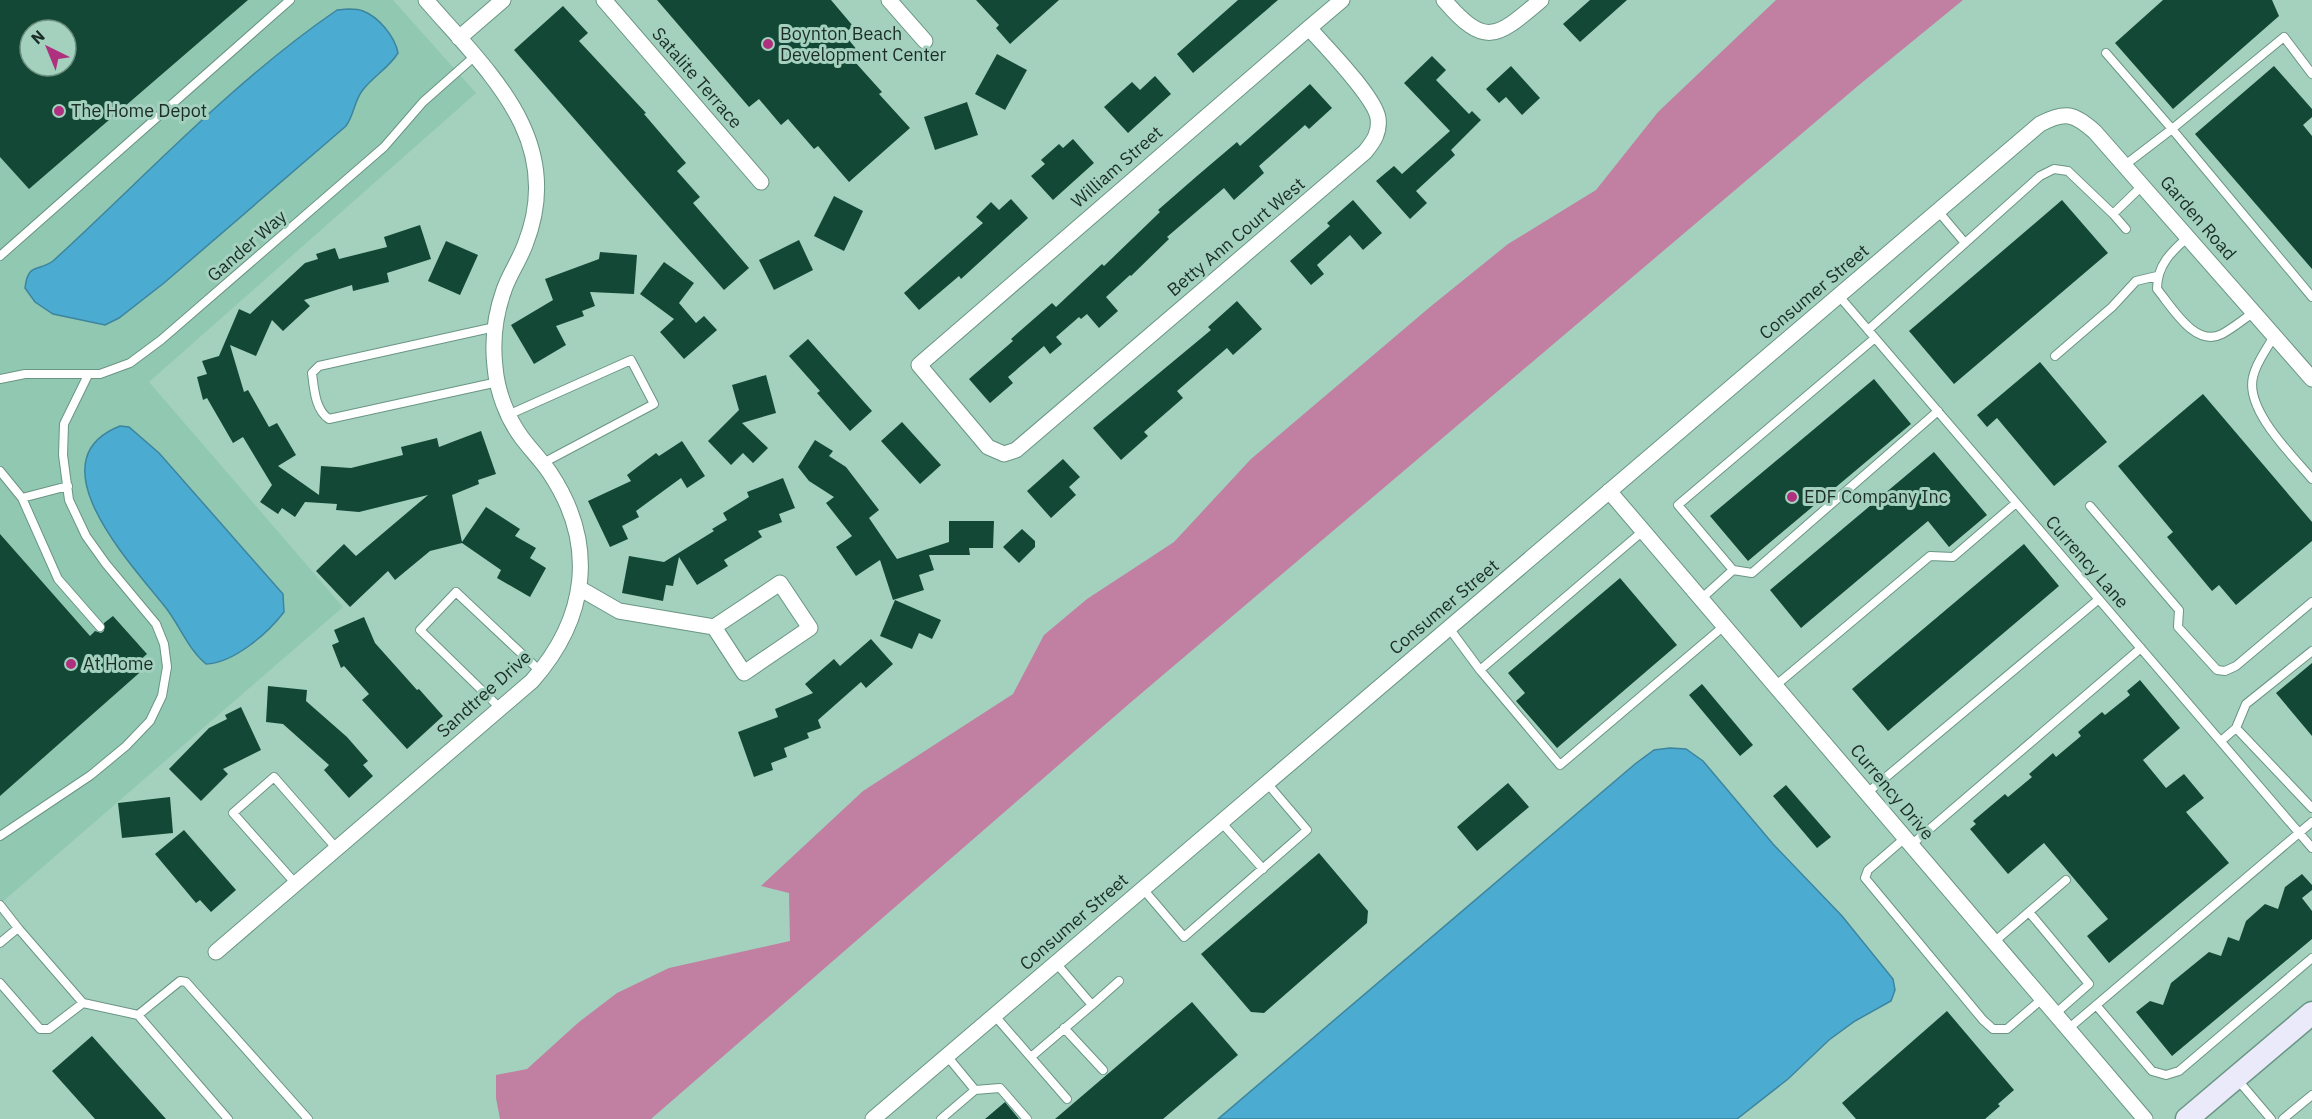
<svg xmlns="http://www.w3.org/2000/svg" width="2312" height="1119" viewBox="0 0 2312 1119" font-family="'IBM Plex Sans',sans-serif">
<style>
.built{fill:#91c8b1;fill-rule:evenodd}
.green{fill:#c17fa1}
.water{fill:#4babd1;stroke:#3d859e;stroke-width:1.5}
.building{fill:#134837;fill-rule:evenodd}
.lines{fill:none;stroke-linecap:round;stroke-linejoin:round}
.lane-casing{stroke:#6a9584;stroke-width:10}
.street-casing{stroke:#6a9584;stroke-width:17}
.secondary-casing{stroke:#6a9584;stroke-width:25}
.lane{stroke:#fff;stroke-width:8}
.street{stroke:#fff;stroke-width:15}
.secondary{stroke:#ebeafb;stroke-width:22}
.poi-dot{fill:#af307e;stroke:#a3d1be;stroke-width:2}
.labels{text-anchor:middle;stroke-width:6;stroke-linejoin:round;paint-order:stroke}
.poi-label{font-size:18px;fill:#1b2d26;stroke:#a3d1be;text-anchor:start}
.street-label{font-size:18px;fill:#1b2d26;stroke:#a3d1be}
</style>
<rect width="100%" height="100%" fill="#a3d1be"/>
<path class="built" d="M0 0H393L476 93 149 382 343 607 0 904ZM30 30H66V66H30Z"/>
<path class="green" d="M1776 0H1963L1859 85 1130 703 651 1119H500L496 1098V1075L527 1069 579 1022 617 993 669 968 790 941 789 893 761 886 863 791 1013 694 1044 635 1087 599 1174 542 1251 459 1430 307 1508 244 1596 190 1658 112Z"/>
<path class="water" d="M348 9C352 9 359 9 363 11 379 17 395 37 398 53 389 68 372 77 362 91 354 102 354 115 346 126L164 283 119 318 105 325 53 314 35 302 25 288C28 262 38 272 53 261 146 176 232 82 337 10Z
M120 426 129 427 159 453 283 594 284 612C268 633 234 663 206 664 188 649 180 626 166 608 135 568 31 461 120 426Z
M1670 748 1686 749 1703 761 1773 844 1842 916 1893 979 1895 990 1891 1001 1855 1021 1829 1040 1788 1079 1737 1119H1218L1635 764 1654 750Z"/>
<path class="building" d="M0 0H248L29 189 0 157ZM30 30H66V66H30Z
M657 0H831L853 26 844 34 862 56 855 62 882 92 879 94 910 128 849 182 818 146 814 149 788 119 781 125 759 99 749 107Z
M976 0H1059L1010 44 996 28 999 25Z
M1238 0H1278L1193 73 1177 54Z
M1590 0H1627L1580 42 1563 24Z
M2163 0H2272L2279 16 2173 109 2115 43Z
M563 6 588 33 579 41 646 113 644 114 686 163 677 171 700 197 693 203 749 268 724 290 514 50Z
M997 54 1027 70 1005 110 975 94Z
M1432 56 1446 70 1436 80 1469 114 1472 111 1481 120 1451 150 1455 155 1416 191 1427 203 1410 219 1376 181 1394 166 1402 174 1450 131 1404 83Z
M1511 66 1540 98 1522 115 1506 97 1499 103 1486 89Z
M2274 66 2312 109V117L2303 125 2312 136V269L2195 134Z
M1155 76 1171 94 1128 133 1104 107 1132 82 1140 90Z
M1310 84 1332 108 1309 129 1305 125 1259 166 1264 173 1234 200 1224 188 1167 237 1169 239 1131 276 1130 275 1106 297 1118 311 1099 328 1087 314 1081 319 1079 317 1056 337 1062 344 1050 354 1044 346 1008 377 1013 383 990 403 969 379 1013 341 1011 339 1052 303 1056 307 1102 264 1104 266 1160 212 1158 210 1197 176 1237 142 1240 146Z
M967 102 978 135 935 150 924 117Z
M1073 139 1094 163 1053 200 1031 176 1045 164 1041 160 1059 144 1063 148Z
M834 196 863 211 844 251 814 236Z
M1011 199 1028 218 961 279 959 276 919 310 904 293 983 223 976 217 991 202 999 210Z
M1353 200 1382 233 1363 250 1350 235 1317 265 1324 274 1311 285 1290 261 1330 226 1327 223Z
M2062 200 2108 253 1954 384 1909 331Z
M420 225 431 259 387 273 389 282 353 291 352 285 304 300 310 306 283 331 272 320 256 356 230 345 244 392 248 390 269 427 277 423 296 455 278 466 319 495 321 466 351 468 403 455 401 447 437 438 439 447 481 431 496 474 478 480 479 484 452 495 462 542 486 507 520 529 515 536 536 548 530 558 546 568 530 597 497 578 501 570 462 543 430 551 395 580 388 571 350 607 316 571 344 544 356 556 428 495 359 512 336 510 337 504 305 502 295 517 282 508 278 514 260 502 272 485 243 437 233 443 207 398 203 400 197 377 207 374 202 361 219 356 239 309 250 314 305 263 318 259 316 254 335 248 339 259 387 247 384 237Z
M799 240 813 270 774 290 759 260Z
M446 241 478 255 460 295 428 281Z
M600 252 637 255 634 294 590 292 595 306 582 311 584 316 556 326 566 345 534 364 511 325 553 300 545 279 599 259Z
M664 262 694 283 679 303 696 323 704 316 717 330 684 359 660 332 674 319 640 294Z
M1237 301 1262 329 1233 355 1227 348 1177 391 1183 398 1144 432 1148 436 1121 460 1093 428 1211 330 1208 327Z
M808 339 872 411 850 431 817 393 820 391 789 356Z
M2040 362 2107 442 2054 486 1997 418 1987 427 1977 415Z
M766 375 776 413 742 423 768 448 753 463 743 453 731 465 708 441 739 410 732 385Z
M1874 379 1911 424 1748 561 1710 516Z
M2203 394 2312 522V541L2236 605 2219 585 2212 591 2167 537 2173 532 2118 466Z
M902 422 941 465 920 484 881 441Z
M815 440 833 451 829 456 846 467 879 510 869 518 897 559 949 542V521H994L993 548H969L970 555H929L934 570 919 575 924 590 893 600 880 560 856 576 836 547 852 536 826 503 834 497 809 481 798 467Z
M682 441 705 476 687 488 681 478 636 511 639 517 622 526 628 539 610 547 588 501 631 481 627 475 656 453 659 456Z
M1934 452 1987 515 1949 547 1928 521 1801 628 1770 590Z
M1063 459 1080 477 1069 487 1076 495 1051 518 1027 491Z
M783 478 795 508 779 514 782 522 758 531 762 537 724 560 728 566 697 585 679 557 673 586 666 585 663 601 622 593 629 556 664 562 714 531 712 529 727 520 723 513 749 497 747 492Z
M1022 529 1035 541V547L1019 563 1003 547Z
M0 534 90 636 95 631 101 633 104 631V623L113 616 147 654 140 660 146 667 0 796Z
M2024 544 2059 586 1888 731 1852 689Z
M1620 578 1677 645 1557 748 1516 701 1525 693 1508 673Z
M895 600 941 620 932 639 919 633 912 649 880 636Z
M364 617 375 643 417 690 419 689 443 716 407 749 362 700 369 694 344 666 341 668 332 645 339 642 334 630Z
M871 639 893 664 866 688 861 682 818 720 821 728 807 733 809 738 784 748 787 757 771 763 773 770 754 777 738 732 778 717 775 709 813 693 805 684 834 659 840 666Z
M2312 663V736L2276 693Z
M2140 680 2180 728 2143 760 2166 788 2184 774 2204 798 2186 812 2229 863 2109 963 2087 936 2108 919 2044 843 2008 874 1970 829 1976 824 1973 821 2005 794 2008 797 2032 777 2029 774 2053 753 2056 757 2081 736 2078 732 2102 712 2105 715 2130 695 2127 691Z
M1702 684 1753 745 1740 756 1689 695Z
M268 686 307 690 306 701 347 737 368 761 363 765 373 776 349 798 324 770 329 765 283 724 266 722Z
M241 707 261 750 223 769 228 774 201 801 169 769 209 728 227 719 225 715Z
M1508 783 1529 807 1477 851 1457 827Z
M1786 785 1831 837 1817 848 1773 796Z
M170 797 173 833 122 838 118 803Z
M184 830 236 890 211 912 200 900 196 903 155 854Z
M1319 853 1368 911 1367 923 1264 1013 1251 1012 1201 954Z
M2302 874 2312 885V890L2302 898 2312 911V939L2172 1056 2136 1012 2150 1001 2163 1005 2171 983 2209 952 2221 956 2228 937 2239 941 2246 921 2265 904 2278 909 2285 887Z
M1192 1002 1238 1055 1163 1119H1055Z
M1947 1011 2014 1090 1998 1104 2000 1106 1985 1119H1856L1842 1103Z
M92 1036 166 1119H95L52 1071Z
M1005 1102 1019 1119H985Z"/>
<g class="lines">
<g class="lane-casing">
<path id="lane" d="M2106 53 2172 129 2125 165
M2312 74 2284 37 2172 129 2312 297
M1938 211 1965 243
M2113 214 2126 229
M2188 237C2171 252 2157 265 2157 289 2172 307 2195 348 2222 334 2233 328 2244 319 2254 312
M0 256 290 0
M1839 296 2312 848
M495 327 319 366 312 373C314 388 315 410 329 419L498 382
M1868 330 2040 176 2054 169 2068 171 2113 214 2143 185
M2274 336C2267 349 2256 362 2253 377 2245 410 2292 455 2312 479
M2055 356 2112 307 2136 281 2157 276
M0 379 25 374H100L130 363 161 340 384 147 423 102 475 56
M508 415 631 360 654 404 543 463
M0 471 22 498 68 486
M22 498 58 579 100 627
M2090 506 2179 610 2178 627 2217 670 2225 671 2236 666 2312 602
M1733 570 1752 573 1938 411
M1701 599 1733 570 1678 505 1875 338
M1449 628 1480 670 1643 531
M1480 670 1560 765 1724 626
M1775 686 1930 556 1953 557 2016 503
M500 708 420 630 456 592 540 671
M2236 728 2246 704 2312 651
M2221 741 2236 728 2312 808
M1867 793 2099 599
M1221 822 1263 869
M0 836 91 775 126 746 150 721 162 696 167 667 164 644 156 624 106 564 86 536 69 500 63 455 64 424 88 375
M1905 838 1868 870 1865 878 1983 1020 1993 1029H2007L2042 999
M1911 845 2141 648
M296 884 233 813 274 777 337 849
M1143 889 1184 937 1307 830 1267 783
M0 905 18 928
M2029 912 2089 984 2055 1014
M1994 942 2066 880
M0 943 18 928 83 1003 138 1015 180 981 186 982 308 1119
M0 983 40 1029H49L83 1003
M1092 1005 1119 981
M2096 1005 2152 1071 2166 1075 2179 1071 2312 958
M138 1015 228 1119
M995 1016 1067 1099
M1064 1028 1103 1070
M2068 1029 2312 822
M1031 1057 1092 1005 1056 963
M2237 1079 2271 1119
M975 1090 1000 1088 1027 1119
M941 1119 975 1090 947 1056
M2283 1119 2312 1095"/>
</g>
<g class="street-casing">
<path id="street" d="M604 0 761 182
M889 0 925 41
M1444 0C1486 49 1497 37 1541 0
M1309 28C1325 46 1375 97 1378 118 1380 132 1374 141 1365 152L1016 450 1004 454 988 447 919 365 1309 28 1342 0
M459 38 503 0
M1609 491 2145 1119
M579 588 619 611 714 627 744 673 810 628 780 583 714 627
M216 952 532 681C587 619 598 545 550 473 542 461 531 450 522 438 507 418 497 391 495 367 492 341 495 315 504 290 509 275 519 261 525 245 567 140 488 72 426 0
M873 1119 2040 124C2065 111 2074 113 2095 132L2312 379"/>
</g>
<g class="secondary-casing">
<path id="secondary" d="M2187 1119 2312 1013"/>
</g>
<use href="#lane" class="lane"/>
<use href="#street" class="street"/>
<use href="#secondary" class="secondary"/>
</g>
<g class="poi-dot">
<circle cx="768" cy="44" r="6"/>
<circle cx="59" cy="111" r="6"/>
<circle cx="1792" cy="497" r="6"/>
<circle cx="71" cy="664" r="6"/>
</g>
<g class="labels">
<g class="poi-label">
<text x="780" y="40">Boynton Beach<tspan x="780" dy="21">Development Center</tspan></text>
<text x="71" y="117">The Home Depot</text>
<text x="1804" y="503">EDF Company Inc</text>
<text x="83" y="670">At Home</text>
</g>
<g class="street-label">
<text transform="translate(697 78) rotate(49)" y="6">Satalite Terrace</text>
<text transform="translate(1117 167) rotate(-41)" y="6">William Street</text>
<text transform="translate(2198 218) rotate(49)" y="6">Garden Road</text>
<text transform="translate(1236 237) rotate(-40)" y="6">Betty Ann Court West</text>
<text transform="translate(247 246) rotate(-41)" y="6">Gander Way</text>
<text transform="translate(1814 292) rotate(-40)" y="6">Consumer Street</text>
<text transform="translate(2087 562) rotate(49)" y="6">Currency Lane</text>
<text transform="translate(1444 607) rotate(-40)" y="6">Consumer Street</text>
<text transform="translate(484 694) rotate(-42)" y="6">Sandtree Drive</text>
<text transform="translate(1892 792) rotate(50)" y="6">Currency Drive</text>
<text transform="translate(1074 922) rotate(-41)" y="6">Consumer Street</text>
</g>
</g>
<g transform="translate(48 48) rotate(317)"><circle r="28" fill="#a3d1be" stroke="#6d8f81" stroke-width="1.5"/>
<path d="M0-4.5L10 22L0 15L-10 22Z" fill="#af307e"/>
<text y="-9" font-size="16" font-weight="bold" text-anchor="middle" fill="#1b2d26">N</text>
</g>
</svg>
